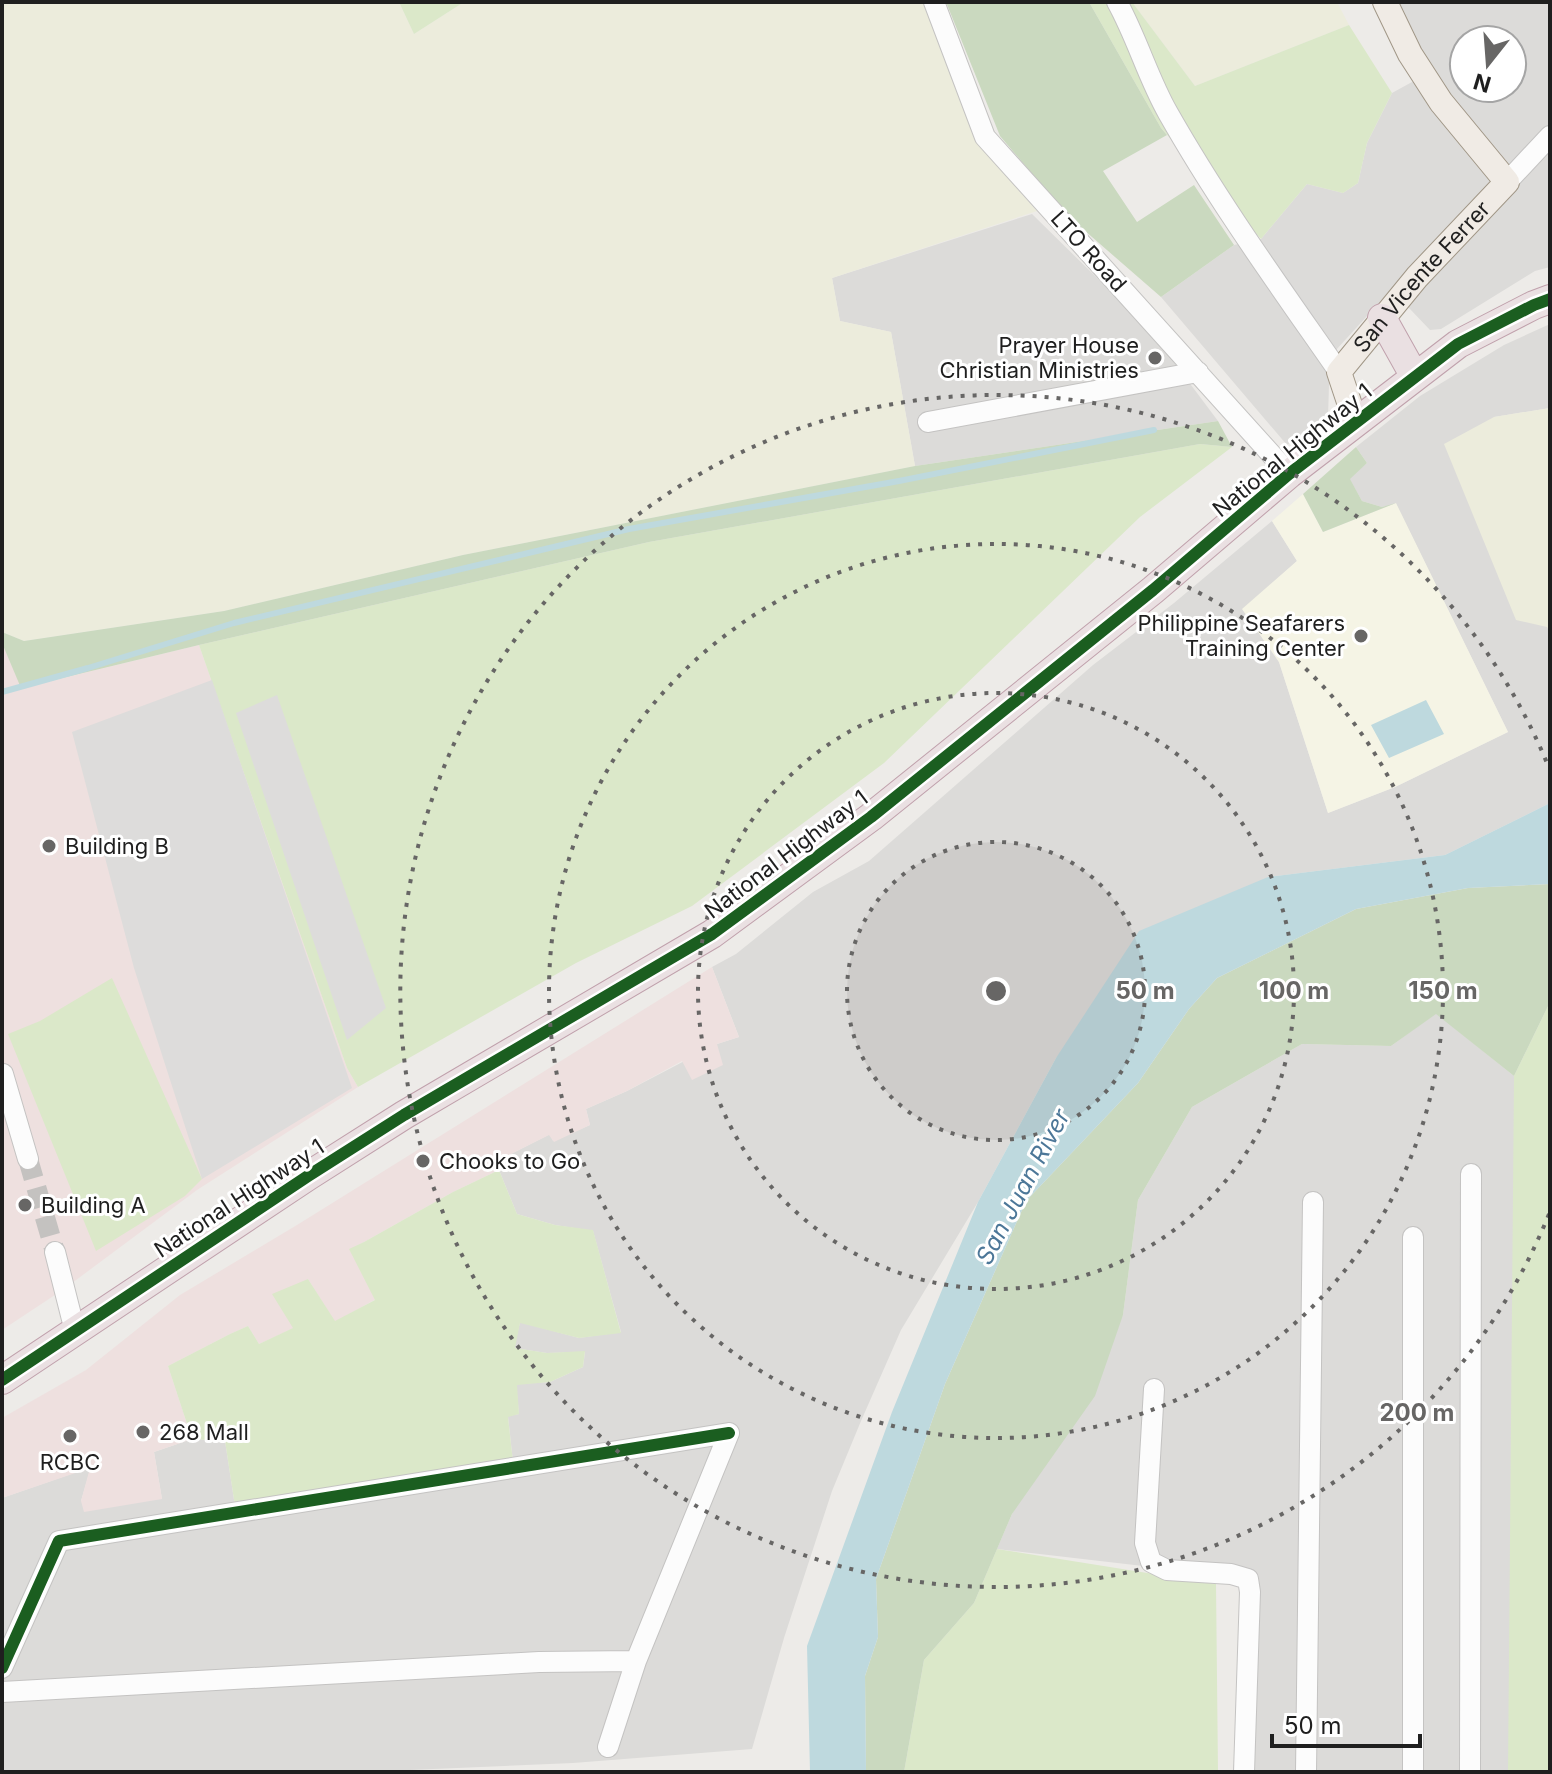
<svg xmlns="http://www.w3.org/2000/svg" width="1552" height="1774" viewBox="0 0 1552 1774" font-family="Inter,sans-serif">
<style>
.residential{fill:#dcdbd9;fill-rule:evenodd}
.commercial{fill:#eee0df}
.education{fill:#f5f4e5}
.farmland{fill:#ececdc}
.grass{fill:#dbe8c9}
.forest{fill:#cad9bf}
.parking{fill:#dddcdb}
.water{fill:#bed9de}
.lines{fill:none;stroke-linecap:round;stroke-linejoin:round}
.stream{stroke:#bed9de;stroke-width:6}
.minor-tunnel{stroke:#c4c2c0;stroke-width:20;stroke-dasharray:20 10;stroke-linecap:butt}
.minor-casing{stroke:#c4c3c2;stroke-width:22}
.major-casing{stroke:#a19787;stroke-width:26}
.highway-casing{stroke:#c0a1ac;stroke-width:30}
.minor{stroke:#fcfcfc;stroke-width:20}
.major{stroke:#f0ebe5;stroke-width:24}
.highway{stroke:#eae0e2;stroke-width:28}
.cycleway-casing{stroke:#fff;stroke-width:17}
.cycleway{stroke:#1b5e20;stroke-width:12}
.ring{fill:none;stroke:#676665;stroke-width:4;stroke-dasharray:4 8}
.poi-dot{fill:#676665;stroke:#fff;stroke-width:3}
.labels{text-anchor:middle;stroke-width:6;stroke-linejoin:round;paint-order:stroke}
.street-label{font-size:22px;fill:#1f1f1f;stroke:#fff}
.poi-label{font-size:22px;fill:#1f1f1f;stroke:#fff;text-anchor:start}
.water-label{font-size:24px;font-style:italic;fill:#4c7798;stroke:#fff}
.centre{fill:#676665;stroke:#fff;stroke-width:4}
.ring-label{font-size:24px;text-anchor:middle;font-weight:bold;fill:#676665;stroke:#fff;stroke-width:6;stroke-linejoin:round;paint-order:stroke}
</style>
<rect width="100%" height="100%" fill="#edebe8"/>
<path class="residential" d="M1396 2H1550V267L1535 271 1441 329 1430 330 1410 309 1388 293 1336 350 1329 385 1328 417 1287 445 1161 297 1234 245 1261 239 1307 184 1343 193 1358 183 1367 143 1392 93 1432 71ZM1464 40H1512V88H1464Z
M1032 214 1149 329 1218 421 915 466 891 332 840 321 832 278Z
M1550 324V408L1494 417 1550 633V803L1445 855 1268 877 1056 1058 978 1202 901 1330 861 1421 832 1491 784 1638 752 1749 573 1763 363 1772H2V1498L91 1467 81 1501 162 1499 154 1452 192 1439 225 1441 235 1506 513 1462 508 1416 519 1414 516 1384 550 1382 583 1367 585 1352 547 1353 514 1348 520 1322 579 1338 621 1332 593 1231 555 1225 517 1214 499 1170V1160L550 1134 553 1141 590 1125 586 1109 627 1091 717 1044 739 1037 712 967 736 954 813 892 869 861 1093 665 1174 603 1272 521 1297 561 1243 610 1279 662 1328 813 1395 787 1508 732 1396 504 1382 507 1362 501 1349 478 1367 463 1356 447 1420 396 1504 345Z
M1436 1013 1514 1076 1527 1772H1233L1255 1579 997 1549 1012 1514 1123 1315 1138 1200 1192 1107 1302 1044 1391 1046Z"/>
<path class="commercial" d="M2 643 22 688 199 645 347 1068 358 1087 197 1190 64 1289 2 1330Z
M712 967 739 1037 717 1044 723 1065 692 1080 682 1061 627 1091 586 1109 590 1125 554 1142 549 1135 499 1160V1170L453 1192 364 1242 350 1249 376 1299 335 1322 308 1279 294 1328 259 1344 248 1326 230 1334 168 1366 192 1439 154 1452 162 1499 84 1512 81 1501 90 1468 2 1498V1418L86 1370 180 1295 297 1225Z"/>
<path class="education" d="M1303 494 1323 532 1396 503 1508 732 1395 787 1328 813 1279 662 1242 609 1297 561 1272 521Z"/>
<path class="farmland" d="M2 2H399L414 34 464 2H929L976 141 1037 211 832 278 840 321 891 332 915 466 463 555 224 611 24 641 2 632Z
M1132 2H1337L1349 25 1195 86Z
M1550 408V633L1547 627 1516 620 1444 444 1494 417Z"/>
<path class="grass" d="M399 2H464L414 34Z
M1089 2H1132L1195 86 1349 25 1392 93 1367 143 1358 183 1343 193 1307 184 1261 239 1161 128Z
M1200 444 1232 447 1140 517 884 763 692 906 576 963 358 1087 347 1068 199 645 649 542Z
M112 978 202 1179 185 1196 96 1251 8 1034 40 1021Z
M1550 1002V1772H1508L1514 1076Z
M499 1170 517 1214 555 1225 593 1230 621 1333 579 1338 520 1323 515 1348 547 1353 585 1351 583 1367 550 1382 517 1385 519 1414 508 1417 513 1462 235 1506 225 1441 192 1439 168 1366 230 1334 248 1326 259 1344 293 1328 272 1294 308 1279 335 1321 375 1300 349 1249 364 1242 453 1192Z
M997 1549 1216 1584 1218 1772H904L924 1660 974 1603Z"/>
<path class="forest" d="M946 2H1089L1161 128 1167 135 1103 171 1137 222 1194 185 1234 245 1161 297 1069 217 1000 136Z
M1218 421 1232 447 1200 444 649 542 199 645 21 688 2 643V632L24 641 224 611 463 555 915 466Z
M1356 447 1367 463 1350 479 1362 501 1382 507 1396 503 1323 532 1303 494Z
M1550 884V1002L1514 1076 1436 1014 1391 1046 1302 1044 1192 1107 1138 1200 1123 1315 1095 1396 1012 1514 974 1603 924 1660 904 1772H866L865 1676 878 1637 876 1579 945 1384 1026 1201 1138 1083 1189 1009 1217 978 1356 909 1468 888Z"/>
<path class="parking" d="M212 680 352 1088 202 1179 134 968 72 732Z
M277 695 386 1008 347 1040 236 713Z"/>
<path class="water" d="M1426 700 1444 734 1389 758 1371 725Z
M1550 803V884L1468 888 1356 909 1217 978 1189 1009 1138 1083 1026 1201 945 1384 876 1579 878 1637 865 1676 866 1772H810L807 1646 892 1412 978 1202 1056 1058 1139 931 1268 877 1445 855Z"/>
<g class="lines">
<path class="stream" d="M2 692 88 668 234 623 629 529 899 481 1154 430"/>
<path class="minor-tunnel" d="M28 1159 55 1252"/>
<g class="minor-casing">
<path id="minor" d="M934 2 985 137 1289 474
M1117 2C1137 38 1148 78 1168 113 1219 203 1280 287 1339 372
M1507 182 1550 136
M928 422 1198 372
M3 1074 28 1159
M1413 1237V1772
M55 1252 75 1331
M1154 1389 1145 1543 1151 1562 1167 1570 1231 1574 1248 1579 1250 1592 1244 1772
M2 1668 59 1541 729 1433
M2 1692 539 1662 636 1661
M608 1747 636 1661 729 1433
M1306 1772 1313 1202
M1470 1772 1471 1174"/>
</g>
<g class="major-casing">
<g id="major">
<path id="s1" d="M1356 423 1339 372 1417 277 1507 182 1441 102 1410 54 1385 2"/>
</g>
</g>
<g class="highway-casing">
<path id="highway" d="M1382 318 1415 377
M2 1380 308 1176 404 1115 712 934 871 817 1153 590 1289 474 1458 344 1534 305 1550 299"/>
</g>
<use href="#minor" class="minor"/>
<use href="#major" class="major"/>
<use href="#highway" class="highway"/>
<g class="cycleway-casing">
<path id="cycleway" d="M2 1380 308 1176 404 1115 712 934 871 817 1153 590 1289 474 1458 344 1534 305 1550 299
M2 1668 59 1541 729 1433"/>
</g>
<use href="#cycleway" class="cycleway"/>
</g>
<circle cx="996" cy="991" r="149" fill="#676665" fill-opacity=".12"/>
<g class="ring">
<circle cx="996" cy="991" r="149"/>
<circle cx="996" cy="991" r="298"/>
<circle cx="996" cy="991" r="447"/>
<path d="M1549 1214A596 596 0 1 1 1549 768"/>
</g>
<g class="poi-dot">
<circle cx="1155" cy="358" r="8"/>
<circle cx="1361" cy="636" r="8"/>
<circle cx="49" cy="846" r="8"/>
<circle cx="423" cy="1161" r="8"/>
<circle cx="25" cy="1205" r="8"/>
<circle cx="143" cy="1432" r="8"/>
<circle cx="70" cy="1436" r="8"/>
</g>
<g class="labels">
<g class="street-label">
<text transform="translate(1089 251) rotate(48)" y="8">LTO Road</text>
<text dy="8" stroke="none"><textPath href="#s1" startOffset="180">San Vicente Ferrer</textPath></text>
<text transform="translate(1292 450) rotate(-39)" y="8">National Highway 1</text>
<text transform="translate(786 854) rotate(-37)" y="8">National Highway 1</text>
<text transform="translate(239 1198) rotate(-33)" y="8">National Highway 1</text>
</g>
<g class="poi-label">
<text x="1139" y="353" text-anchor="end">Prayer House<tspan x="1139" dy="25">Christian Ministries</tspan></text>
<text x="1345" y="631" text-anchor="end">Philippine Seafarers<tspan x="1345" dy="25">Training Center</tspan></text>
<text x="65" y="854">Building B</text>
<text x="439" y="1169">Chooks to Go</text>
<text x="41" y="1213">Building A</text>
<text x="159" y="1440">268 Mall</text>
<text x="70" y="1470" text-anchor="middle">RCBC</text>
</g>
<g class="water-label">
<text transform="translate(1023 1187) rotate(-62)" y="8">San Juan River</text>
</g>
</g>
<circle cx="996" cy="991" r="12" class="centre"/>
<g class="ring-label">
<text x="1145" y="999">50 m</text>
<text x="1294" y="999">100 m</text>
<text x="1443" y="999">150 m</text>
<text x="1417" y="1421">200 m</text>
</g>
<rect width="1552" height="1774" fill="none" stroke="#1f1f1f" stroke-width="8"/>
<g transform="translate(1488 64) rotate(197)"><circle r="38" fill="#ffffff" stroke="#a5a5a5" stroke-width="2"/>
<path d="M0-6L14 30L0 20L-14 30Z" fill="#676665"/>
<text y="-12" font-size="22" font-weight="bold" text-anchor="middle" fill="#1f1f1f">N</text>
</g>
<path d="M1272 1734v12h148v-12" fill="none" stroke="#1f1f1f" stroke-width="4"/>
<text x="1284" y="1734" font-size="24" fill="#1f1f1f" stroke="#ffffff" stroke-width="6" paint-order="stroke">50 m</text>
</svg>
